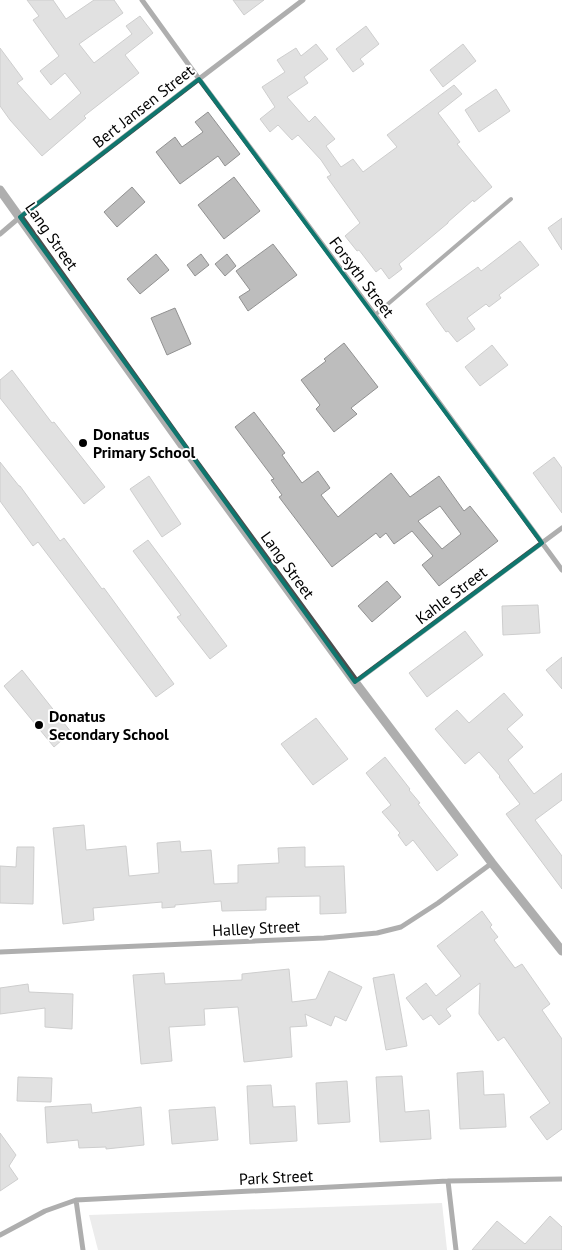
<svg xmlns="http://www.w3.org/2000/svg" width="562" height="1250" viewBox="0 0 562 1250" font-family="'PT Sans',sans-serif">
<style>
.green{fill:#d4d4d4}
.building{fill:#bdbdbd;stroke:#919191;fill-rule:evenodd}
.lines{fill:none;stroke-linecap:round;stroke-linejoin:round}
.service{stroke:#4d4d4d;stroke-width:4}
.minor{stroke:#4d4d4d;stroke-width:5}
.tertiary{stroke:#4d4d4d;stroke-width:9}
.marked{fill:none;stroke:#0f766e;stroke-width:4;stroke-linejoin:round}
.poi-dot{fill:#000;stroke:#fff;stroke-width:2}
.labels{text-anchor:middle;stroke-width:4;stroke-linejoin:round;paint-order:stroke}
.street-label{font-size:16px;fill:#000;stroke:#fff}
.poi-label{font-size:16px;font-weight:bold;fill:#000;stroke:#fff;text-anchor:start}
</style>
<rect width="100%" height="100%" fill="#fff"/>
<path class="green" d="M442 1203 447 1250H98L89 1215Z"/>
<path class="building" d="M27 0H53L66 19 94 0H114L123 13 79 44 94 63 132 34 126 26 140 16 153 33 125 55 139 73 84 116 86 118 42 156 10 120 0 106V48L23 79 17 83 50 120 81 93 65 73 51 85 40 71 59 56 33 20 39 16Z
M233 0H264L244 15Z
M366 26 379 44 360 59 364 64 353 72 336 49Z
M316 44 328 59 304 77 308 83 287 97 309 122 315 116 335 139 326 146 341 167 353 159 363 172 397 147 387 135 454 85 462 94 438 113 460 142 457 144 492 187 474 202 473 200 448 222V223L399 264 402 269 389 279 381 268 376 272 359 250 357 251 345 236 360 223 327 177 331 175 321 160 298 135 292 140 278 125 270 132 260 119 275 107 262 87 285 72 277 60 296 48 301 56Z
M463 44 476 61 443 87 430 70Z
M496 89 510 111 479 132 465 110Z
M208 112 240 154 225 166 218 156 180 184 156 152 175 137 182 147 203 132 195 122Z
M234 177 260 211 224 239 198 205Z
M132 187 145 202 117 227 104 212Z
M562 218V250L548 228Z
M520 241 539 265 499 295 501 298 489 307 486 304 467 318 475 329 457 342 448 331 446 332 426 304 478 267 481 271Z
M273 244 297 275 248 311 239 297 250 290 236 271Z
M156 254 169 270 140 294 127 279Z
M201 254 209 265 195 276 187 265Z
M227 254 236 266 225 276 215 264Z
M175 308 191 344 167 355 151 318Z
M344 343 378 387 351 408 357 414 334 432 316 409 320 405 301 380 326 361 324 359Z
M492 345 508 365 480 386 465 367Z
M12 370 52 423 54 422 105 487 84 504 0 398V380Z
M254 412 285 453 282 455 302 483 318 471 330 488 321 495 338 517 391 473 410 497 439 476 464 511 470 506 498 541 439 586 422 565 433 556 412 531 394 544 386 533 380 538 376 533 332 567 279 497 282 495 271 480 274 479 235 427ZM440 506 461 534 442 549 418 521Z
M554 457 562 468V513L533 473Z
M0 462 19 486H20L60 541 64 538 102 589 104 588 174 684 156 697 38 542 33 546 0 501Z
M149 476 181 524 162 537 130 489Z
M148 540 227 646 210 659 177 617 181 615 133 551Z
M387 581 401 597 372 622 358 606Z
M538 605 540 633 503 635 502 606Z
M465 631 483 655 427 697 409 673Z
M562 657V689L546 670Z
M22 670 71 732 54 747 4 686Z
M504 693 523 715 507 729 523 747 508 760 534 794 562 773V800L535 820 562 856V889L506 814 520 804 499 777 500 776 479 752 465 764 435 729 457 710 469 723Z
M316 718 348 759 313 785 281 744Z
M385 757 410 789 409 790 420 803 418 804 458 855 437 871 413 840 406 846 398 835 400 833 382 812 391 805 366 773Z
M84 825 86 850 126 846 129 876 159 873 157 843 180 841 181 852 211 850 214 884 238 883V865L279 863 278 848 305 847V867L344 866 346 913 320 914V896L266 897V910L222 911 221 901 175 905V907L162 908V902L93 908 94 920 63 924 53 828Z
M17 847H34L33 904 0 903V866L16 867Z
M482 911 492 925 490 927 498 937 494 940 515 968 522 964 550 1004 542 1010 562 1039V1129L547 1140 530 1117 550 1103 504 1037 498 1041 479 1014 480 983 446 1009 451 1016 439 1025 431 1015 423 1020 406 998 426 983 436 996 461 976 437 946Z
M289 969 292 1002 316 999 329 971 362 987 346 1021 335 1016 331 1026 305 1014 307 1026 290 1027 292 1057 244 1062 238 1007 204 1009 205 1025 169 1027 172 1061 141 1064 133 975 164 973 165 984 242 980V974Z
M394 974 407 1046 386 1050 373 978Z
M28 984 29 992 73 994 72 1029 45 1027V1008L0 1014V988Z
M483 1071 484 1095 504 1094 506 1127 460 1129 457 1073Z
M402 1076 405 1112 429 1110 431 1139 380 1142 376 1077Z
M18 1077 52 1078 51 1102 17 1101Z
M347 1081 350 1122 318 1124 316 1083Z
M271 1085 273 1107 295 1106 297 1141 250 1144 247 1086Z
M91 1104 92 1113 141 1107 144 1145 106 1149V1147L79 1148 78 1140 47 1143 45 1107Z
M215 1107 218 1140 172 1144 169 1110Z
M0 1133 16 1155 9 1166 18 1179 0 1191Z
M550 1216 562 1227V1250H472L497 1221 525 1244Z"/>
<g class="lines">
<path class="service" d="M375 315 511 199"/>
<path class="minor" d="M142 0 199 79 375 315 562 570
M0 234 20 217 199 79 303 0
M355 682 562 528
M0 952 324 938 377 933 401 927 438 903 492 863
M448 1181 456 1250
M76 1200 83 1250
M0 1235 45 1211 76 1200 448 1181 562 1179"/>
<path class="tertiary" d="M0 190 182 445 355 682 492 863 562 951"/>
</g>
<path d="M0 0H562V1250H0ZM199 79 542 543 355 682 20 217Z" fill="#fff" fill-opacity=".55" fill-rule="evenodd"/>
<path class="marked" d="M199 79 542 543 355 682 20 217Z"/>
<g class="poi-dot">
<circle cx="83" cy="443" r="5"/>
<circle cx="39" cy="725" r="5"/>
</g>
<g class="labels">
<g class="street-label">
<text transform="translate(143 106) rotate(-38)" y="6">Bert Jansen Street</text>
<text transform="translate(52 236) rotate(55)" y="6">Lang Street</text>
<text transform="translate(362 277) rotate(53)" y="6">Forsyth Street</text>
<text transform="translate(288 565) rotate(54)" y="6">Lang Street</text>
<text transform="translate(451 595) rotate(-37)" y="6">Kahle Street</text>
<text transform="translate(256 928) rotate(-3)" y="6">Halley Street</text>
<text transform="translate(276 1177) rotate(-3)" y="6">Park Street</text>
</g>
<g class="poi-label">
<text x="93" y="440">Donatus<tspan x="93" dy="18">Primary School</tspan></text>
<text x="49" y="722">Donatus<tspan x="49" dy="18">Secondary School</tspan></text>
</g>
</g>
</svg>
